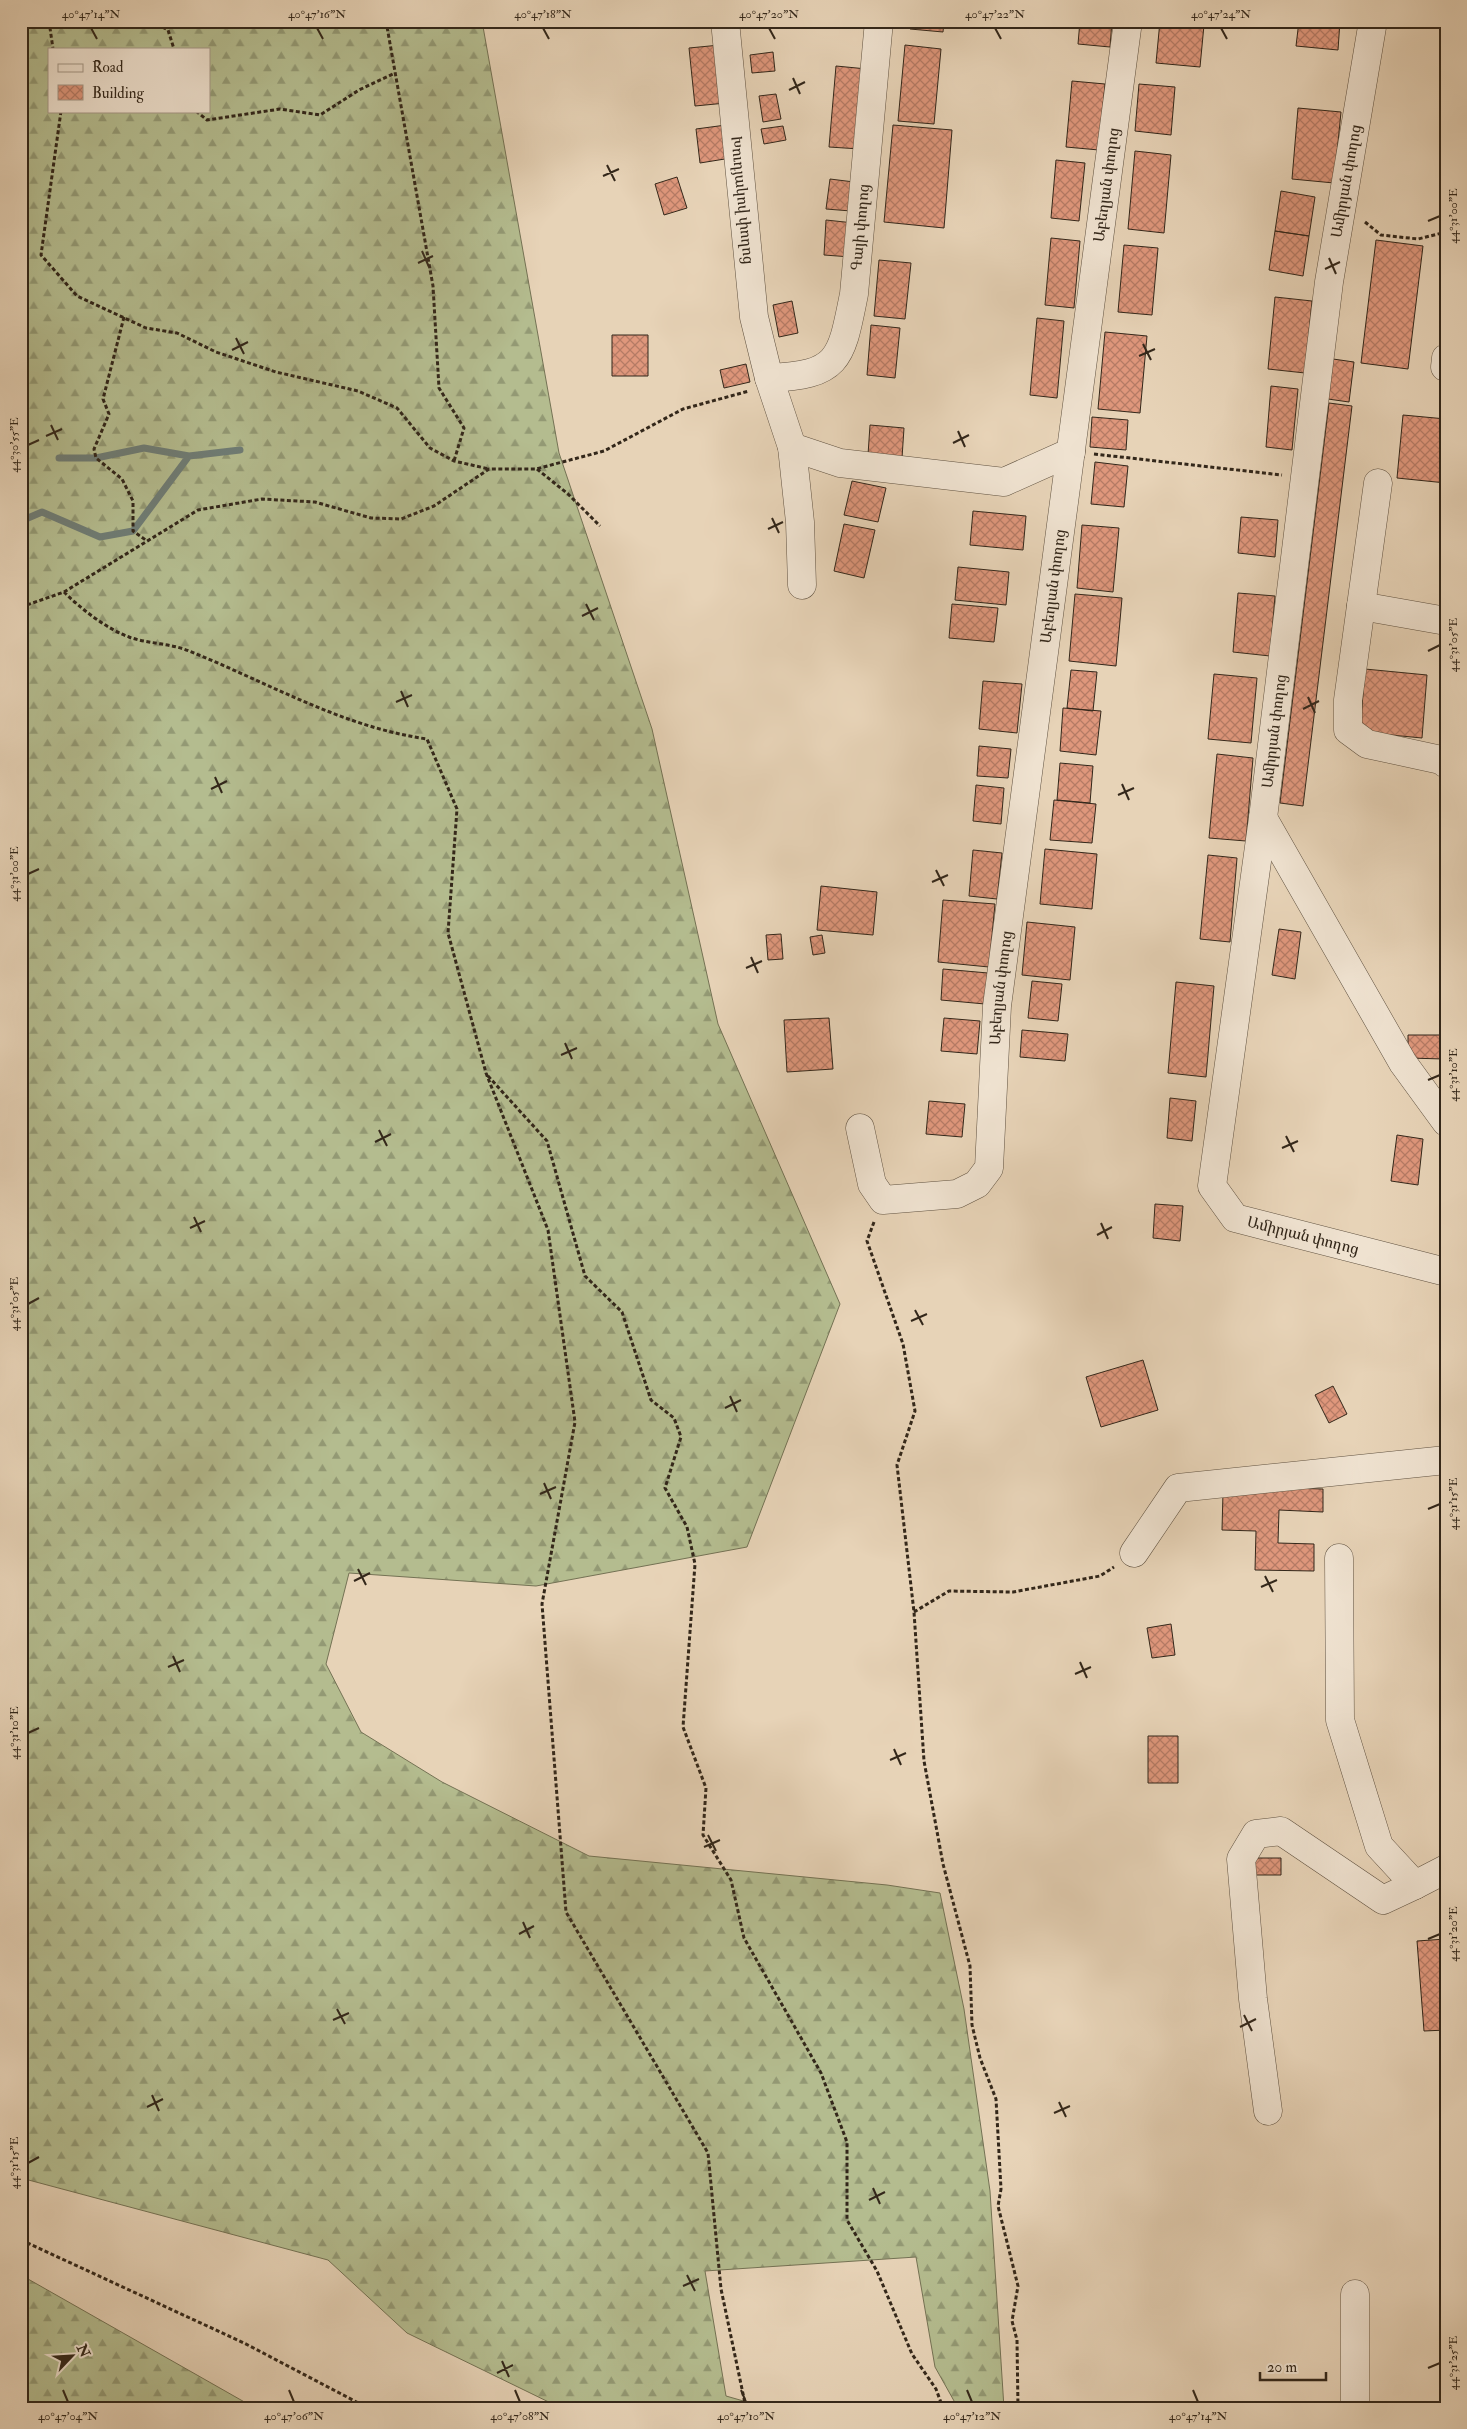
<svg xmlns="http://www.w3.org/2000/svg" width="1467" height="2429" viewBox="0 0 1467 2429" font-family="'IM FELL Double Pica','Noto Serif Armenian',serif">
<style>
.forest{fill:url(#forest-firs);stroke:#747254;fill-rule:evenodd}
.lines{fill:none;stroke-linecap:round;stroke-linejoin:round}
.stream{stroke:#6f7d76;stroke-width:7}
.building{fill:url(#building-cross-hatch);stroke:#33271a}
.minor-casing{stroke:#605241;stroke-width:29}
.path{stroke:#33271a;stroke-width:3;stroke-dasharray:4 2.5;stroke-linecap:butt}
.minor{stroke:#efe2d0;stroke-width:28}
.ticks{fill:none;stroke:#33271a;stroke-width:2}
.labels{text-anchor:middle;stroke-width:4.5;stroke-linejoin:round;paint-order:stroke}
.street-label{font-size:15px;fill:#33271a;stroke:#efe2d0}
.neatline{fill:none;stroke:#33271a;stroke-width:2}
.ticks-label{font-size:12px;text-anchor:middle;fill:#33271a}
</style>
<defs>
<pattern id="forest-firs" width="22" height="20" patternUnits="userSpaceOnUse" patternTransform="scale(1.25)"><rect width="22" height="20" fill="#b4bc8f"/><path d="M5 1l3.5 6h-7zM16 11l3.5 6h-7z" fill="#939974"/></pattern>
<pattern id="building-cross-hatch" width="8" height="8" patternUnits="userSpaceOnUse" patternTransform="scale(1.25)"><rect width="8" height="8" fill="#df977c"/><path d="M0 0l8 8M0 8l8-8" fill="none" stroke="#b57b65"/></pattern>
</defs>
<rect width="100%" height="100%" fill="#e7d3b7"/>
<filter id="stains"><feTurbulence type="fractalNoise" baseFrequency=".004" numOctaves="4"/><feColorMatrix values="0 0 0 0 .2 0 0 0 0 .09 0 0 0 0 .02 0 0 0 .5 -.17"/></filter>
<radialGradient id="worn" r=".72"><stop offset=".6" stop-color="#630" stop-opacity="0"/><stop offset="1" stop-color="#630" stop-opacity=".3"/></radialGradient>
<path class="forest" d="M21 21H482L559 453 652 729 718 1024 840 1304 747 1547 536 1586 349 1573 326 1664 361 1732 442 1782 589 1856 887 1885 940 1893 964 2009 990 2191 1004 2408H958L935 2367 916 2257 705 2271 726 2396 768 2408H561L407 2333 328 2260 21 2178ZM49 49H209V111H49Z
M21 2275 255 2408H21Z"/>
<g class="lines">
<path class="stream" d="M59 458H96L144 448 189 456
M21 521 42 512 100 537 133 531 189 456 240 450"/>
</g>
<path class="building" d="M819 21H865V26L819 24Z
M911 21H944L943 32 910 29Z
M1080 21H1112L1110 47 1078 44Z
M1160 21 1204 25 1200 67 1156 63Z
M1299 21H1340L1338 50 1296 46Z
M720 45 726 103 695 106 689 48Z
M905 45 941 49 934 124 898 121Z
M773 52 775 71 752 73 750 55Z
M836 66 867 69 860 149 829 147Z
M1072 81 1105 84 1099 150 1066 147Z
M1139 84 1175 87 1171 135 1135 131Z
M776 94 781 119 763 122 759 96Z
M1298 108 1341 112 1334 183 1292 179Z
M726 125 731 158 700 163 696 129Z
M893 125 952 130 944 228 884 222Z
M783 126 786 140 764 144 761 129Z
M1135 151 1171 155 1164 233 1128 229Z
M1056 160 1085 163 1079 221 1051 218Z
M677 177 687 208 664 215 655 184Z
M830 179 854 182 851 211 826 209Z
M1281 191 1315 197 1309 236 1275 231Z
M826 220 854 223 851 257 824 255Z
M1275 231 1309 236 1303 276 1269 270Z
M1051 238 1080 241 1074 308 1045 305Z
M1376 240 1423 246 1408 369 1361 363Z
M1124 245 1158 248 1152 315 1118 312Z
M879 260 911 263 905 319 874 316Z
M1275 297 1312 301 1305 373 1268 369Z
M792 301 798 333 779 337 773 305Z
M1037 318 1064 321 1057 398 1030 395Z
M871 325 900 328 895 378 867 375Z
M1105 332 1147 336 1140 413 1098 409Z
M612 335H648V376H612Z
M1333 359 1354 362 1349 402 1328 399Z
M746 364 750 382 724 388 720 370Z
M1271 386 1298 389 1292 450 1266 447Z
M1329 403 1352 406 1303 806 1280 803Z
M1403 415 1446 419V483L1397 478Z
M1092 417 1128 420 1126 450 1090 447Z
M870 425 904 428 902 458 868 455Z
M1095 462 1128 466 1124 507 1091 504Z
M852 481 886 488 878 522 844 515Z
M973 511 1026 516 1023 550 970 545Z
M1241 517 1278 520 1275 557 1238 553Z
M844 524 875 530 864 578 834 571Z
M1082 525 1119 528 1113 592 1077 588Z
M958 567 1009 572 1006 605 955 600Z
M1238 593 1275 596 1270 656 1233 652Z
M1075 594 1122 598 1116 666 1069 661Z
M952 604 998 608 994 642 949 638Z
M1365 669 1427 675 1422 738 1360 732Z
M1071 670 1097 672 1093 711 1067 708Z
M1214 674 1257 678 1251 743 1208 739Z
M983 681 1022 684 1017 733 979 729Z
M1063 708 1101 711 1096 755 1060 751Z
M979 746 1011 749 1008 778 977 776Z
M1217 754 1253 758 1246 841 1209 838Z
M1060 763 1093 766 1090 803 1057 800Z
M976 785 1004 788 1001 824 973 821Z
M1054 800 1096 804 1092 843 1050 840Z
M1045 849 1097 854 1092 909 1040 904Z
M973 850 1002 853 997 899 969 896Z
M1208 855 1237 858 1230 942 1200 939Z
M821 886 877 892 873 935 817 930Z
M943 900 995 904 989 967 938 962Z
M1027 922 1075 927 1070 980 1022 975Z
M1279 929 1301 932 1295 979 1272 975Z
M781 934 783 959 768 960 766 935Z
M822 935 825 953 813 955 810 937Z
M943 969 988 973 985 1004 941 1000Z
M1032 981 1062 984 1058 1021 1028 1018Z
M1176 982 1214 986 1206 1077 1168 1073Z
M829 1018 833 1069 787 1072 784 1020Z
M944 1018 980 1021 977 1054 941 1051Z
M1022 1030 1068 1034 1065 1061 1020 1057Z
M1408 1035H1444V1059L1408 1058Z
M1170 1098 1196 1101 1192 1141 1167 1138Z
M929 1101 965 1104 962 1137 926 1134Z
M1397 1135 1423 1139 1418 1185 1391 1181Z
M1155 1204 1183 1206 1180 1241 1153 1238Z
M1143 1360 1158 1410 1101 1427 1086 1377Z
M1333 1386 1347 1414 1329 1423 1315 1395Z
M1253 1487 1323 1489V1512L1279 1510 1278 1543 1314 1544V1571L1255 1570 1256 1531 1222 1530 1223 1492Z
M1171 1624 1175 1655 1152 1658 1147 1628Z
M1148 1736H1178V1783H1148Z
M1250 1858H1281V1875H1251Z
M1446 1939V2030L1424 2031 1417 1941Z"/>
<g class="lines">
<g class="minor-casing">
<g id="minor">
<path id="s1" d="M725 21 754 317 769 378 792 447 840 463 1004 482 1071 452"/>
<path id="s2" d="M1373 21 1329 282 1263 818 1212 1186 1235 1218 1446 1272"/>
<path d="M1445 367 1446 358"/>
<path id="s3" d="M769 378C840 375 841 359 854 294L879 21"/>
<path d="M792 447 800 522 802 585"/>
<path d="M1378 483 1348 700V730L1367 744 1441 760 1446 764"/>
<path d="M1361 606 1446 621"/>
<path d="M1263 818 1403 1063 1446 1122"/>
<path id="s4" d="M860 1128 872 1184 883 1200 957 1194 977 1184 989 1168 997 1006 1128 21"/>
<path d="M1134 1553 1178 1488 1446 1460"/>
<path d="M1339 1558 1340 1720 1379 1846 1415 1885 1446 1869"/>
<path d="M1268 2111 1253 1999 1241 1859 1256 1834 1281 1831 1383 1900 1415 1885"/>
<path d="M1355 2294V2408"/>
</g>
</g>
<path class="path" d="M49 21 53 49
M151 21 168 30 174 49
M168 21V29
M386 21 433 286 439 388 464 428 454 461
M61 111 41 255 77 296 146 328 177 333 216 352 276 372 358 391 397 408 430 448 454 461 489 469
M196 111 207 120 280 109 320 115 359 90 395 73
M1365 222 1381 235 1418 239 1446 232
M124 317 103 399 109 414 94 449 96 458 122 479 133 501V531L147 541
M1094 454 1282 475
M537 469 568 494 600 526
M64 592C81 609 107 629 129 637 148 644 170 643 189 651 267 682 342 727 427 739L457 809 448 933 486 1073 548 1230 575 1422 542 1604 566 1912 708 2153 721 2289 746 2408
M21 607 64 592 198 510 262 499 315 502 371 518 401 519 434 506 489 469H536L604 451 683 409 749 391
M488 1076 547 1141 585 1276 622 1312 651 1400 674 1418 681 1437 665 1488 687 1527 695 1564 683 1727 706 1788 703 1835 731 1880 744 1938 821 2073 847 2142V2220L877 2271 912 2354 936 2389 943 2408
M874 1222 867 1241 903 1344 915 1411 897 1465 914 1612 924 1761 943 1864 970 1966 972 2025 980 2058 996 2099 1001 2189 998 2206 1018 2286 1012 2321 1017 2340 1018 2408
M914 1612 949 1591 1013 1592 1100 1576 1114 1567
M21 2240 244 2343 368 2408"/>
<use href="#minor" class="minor"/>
</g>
<path class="ticks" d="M91 28 97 39M317 28 323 39M543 28 549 39M769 28 775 39M995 28 1001 39M1221 28 1227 39M793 78 800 94M789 90 805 82M607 165 615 181M603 176 619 169M1428 221 1440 216M422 251 429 267M1329 258 1336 274M418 263 433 256M1325 269 1340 262M236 338 244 354M1143 344 1151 360M232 350 248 342M1139 356 1155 349M51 425 58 440M958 431 965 447M46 436 62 429M953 443 969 435M28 445 39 440M772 518 779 533M768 529 783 522M586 604 594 620M582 616 598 608M1428 651 1440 645M401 691 408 707M1308 697 1315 713M396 702 412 695M1303 709 1319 701M215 777 222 793M1122 784 1129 800M211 789 227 781M1118 795 1134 788M936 870 944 886M28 874 39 869M932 882 948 875M751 957 758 973M746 968 762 961M565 1043 572 1059M561 1055 577 1048M1428 1080 1440 1075M379 1130 387 1146M1286 1136 1294 1152M375 1142 391 1134M1282 1148 1298 1141M194 1217 201 1232M1101 1223 1108 1239M190 1228 205 1221M1097 1235 1112 1227M28 1304 39 1298M915 1310 923 1325M911 1321 927 1314M730 1396 737 1412M725 1408 741 1400M544 1483 551 1499M540 1494 556 1487M1428 1509 1440 1504M358 1569 366 1585M1265 1576 1273 1592M354 1581 370 1573M1261 1587 1277 1580M173 1656 180 1672M1080 1662 1087 1678M168 1667 184 1660M1075 1674 1091 1667M28 1733 39 1728M894 1749 901 1765M890 1760 906 1753M708 1835 716 1851M704 1847 720 1840M523 1922 530 1938M519 1934 534 1926M1428 1939 1440 1934M337 2009 345 2024M1244 2015 1252 2031M333 2020 349 2013M1240 2027 1256 2019M152 2095 159 2111M1059 2102 1066 2117M147 2107 163 2099M1054 2113 1070 2106M28 2163 39 2157M873 2188 880 2204M869 2200 885 2192M687 2275 695 2291M683 2286 699 2279M502 2361 509 2377M1428 2368 1440 2363M497 2373 513 2365M63 2390 68 2402M289 2390 294 2402M515 2390 520 2402M741 2390 746 2402M967 2390 972 2402M1193 2390 1198 2402"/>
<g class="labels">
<g class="street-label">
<text transform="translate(1346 181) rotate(-80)" y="5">Ամիրյան փողոց</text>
<text dy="5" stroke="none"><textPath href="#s4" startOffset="1184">Աբեղյան փողոց</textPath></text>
<text dy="5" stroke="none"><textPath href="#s1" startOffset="180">Խուդյակով փողոց</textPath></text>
<text dy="5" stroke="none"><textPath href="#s3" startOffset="205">Գայի փողոց</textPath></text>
<text dy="5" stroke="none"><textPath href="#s4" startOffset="779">Աբեղյան փողոց</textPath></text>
<text transform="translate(1274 731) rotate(-83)" y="5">Ամիրյան փողոց</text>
<text dy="5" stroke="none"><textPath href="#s4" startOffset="374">Աբեղյան փողոց</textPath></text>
<text dy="5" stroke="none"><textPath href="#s2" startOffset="1286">Ամիրյան փողոց</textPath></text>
</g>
</g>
<rect width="1467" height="2429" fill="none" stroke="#e7d3b7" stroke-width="55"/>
<rect x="48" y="48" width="162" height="65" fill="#efe2d0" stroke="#a49787"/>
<rect x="58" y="64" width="25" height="8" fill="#efe2d0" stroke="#a49787"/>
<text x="92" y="72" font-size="15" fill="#33271a">Road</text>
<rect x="58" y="85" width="25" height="15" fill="url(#building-cross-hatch)" stroke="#a49787"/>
<text x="92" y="98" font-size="15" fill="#33271a">Building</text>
<g transform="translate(72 2356) rotate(65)" stroke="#efe2d0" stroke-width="4" paint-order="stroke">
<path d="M0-4L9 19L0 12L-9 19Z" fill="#33271a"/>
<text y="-8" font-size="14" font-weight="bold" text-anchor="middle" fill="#33271a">N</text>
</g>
<path d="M1260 2372v8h66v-8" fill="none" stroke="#33271a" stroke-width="2.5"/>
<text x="1267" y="2372" font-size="15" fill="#33271a" stroke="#efe2d0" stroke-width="4" paint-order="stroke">20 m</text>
<rect x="28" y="28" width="1412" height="2374" class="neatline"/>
<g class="ticks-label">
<text x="91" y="18">40°47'14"N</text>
<text x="317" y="18">40°47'16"N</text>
<text x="543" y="18">40°47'18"N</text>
<text x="769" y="18">40°47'20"N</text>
<text x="995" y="18">40°47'22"N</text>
<text x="1221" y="18">40°47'24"N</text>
<text transform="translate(1453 216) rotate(-90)" y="4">44°31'00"E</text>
<text transform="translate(14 445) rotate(-90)" y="4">44°30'55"E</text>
<text transform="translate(1453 645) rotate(-90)" y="4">44°31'05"E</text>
<text transform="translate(14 874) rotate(-90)" y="4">44°31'00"E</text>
<text transform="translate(1453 1075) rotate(-90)" y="4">44°31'10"E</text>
<text transform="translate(14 1304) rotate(-90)" y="4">44°31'05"E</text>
<text transform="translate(1453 1504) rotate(-90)" y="4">44°31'15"E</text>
<text transform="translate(14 1733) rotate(-90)" y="4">44°31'10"E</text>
<text transform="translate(1453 1934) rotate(-90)" y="4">44°31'20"E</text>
<text transform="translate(14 2163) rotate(-90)" y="4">44°31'15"E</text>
<text transform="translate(1453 2363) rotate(-90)" y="4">44°31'25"E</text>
<text x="68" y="2420">40°47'04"N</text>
<text x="294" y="2420">40°47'06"N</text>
<text x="520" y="2420">40°47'08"N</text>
<text x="746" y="2420">40°47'10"N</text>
<text x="972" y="2420">40°47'12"N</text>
<text x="1198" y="2420">40°47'14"N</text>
</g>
<rect width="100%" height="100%" filter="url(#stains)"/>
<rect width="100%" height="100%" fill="url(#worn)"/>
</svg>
